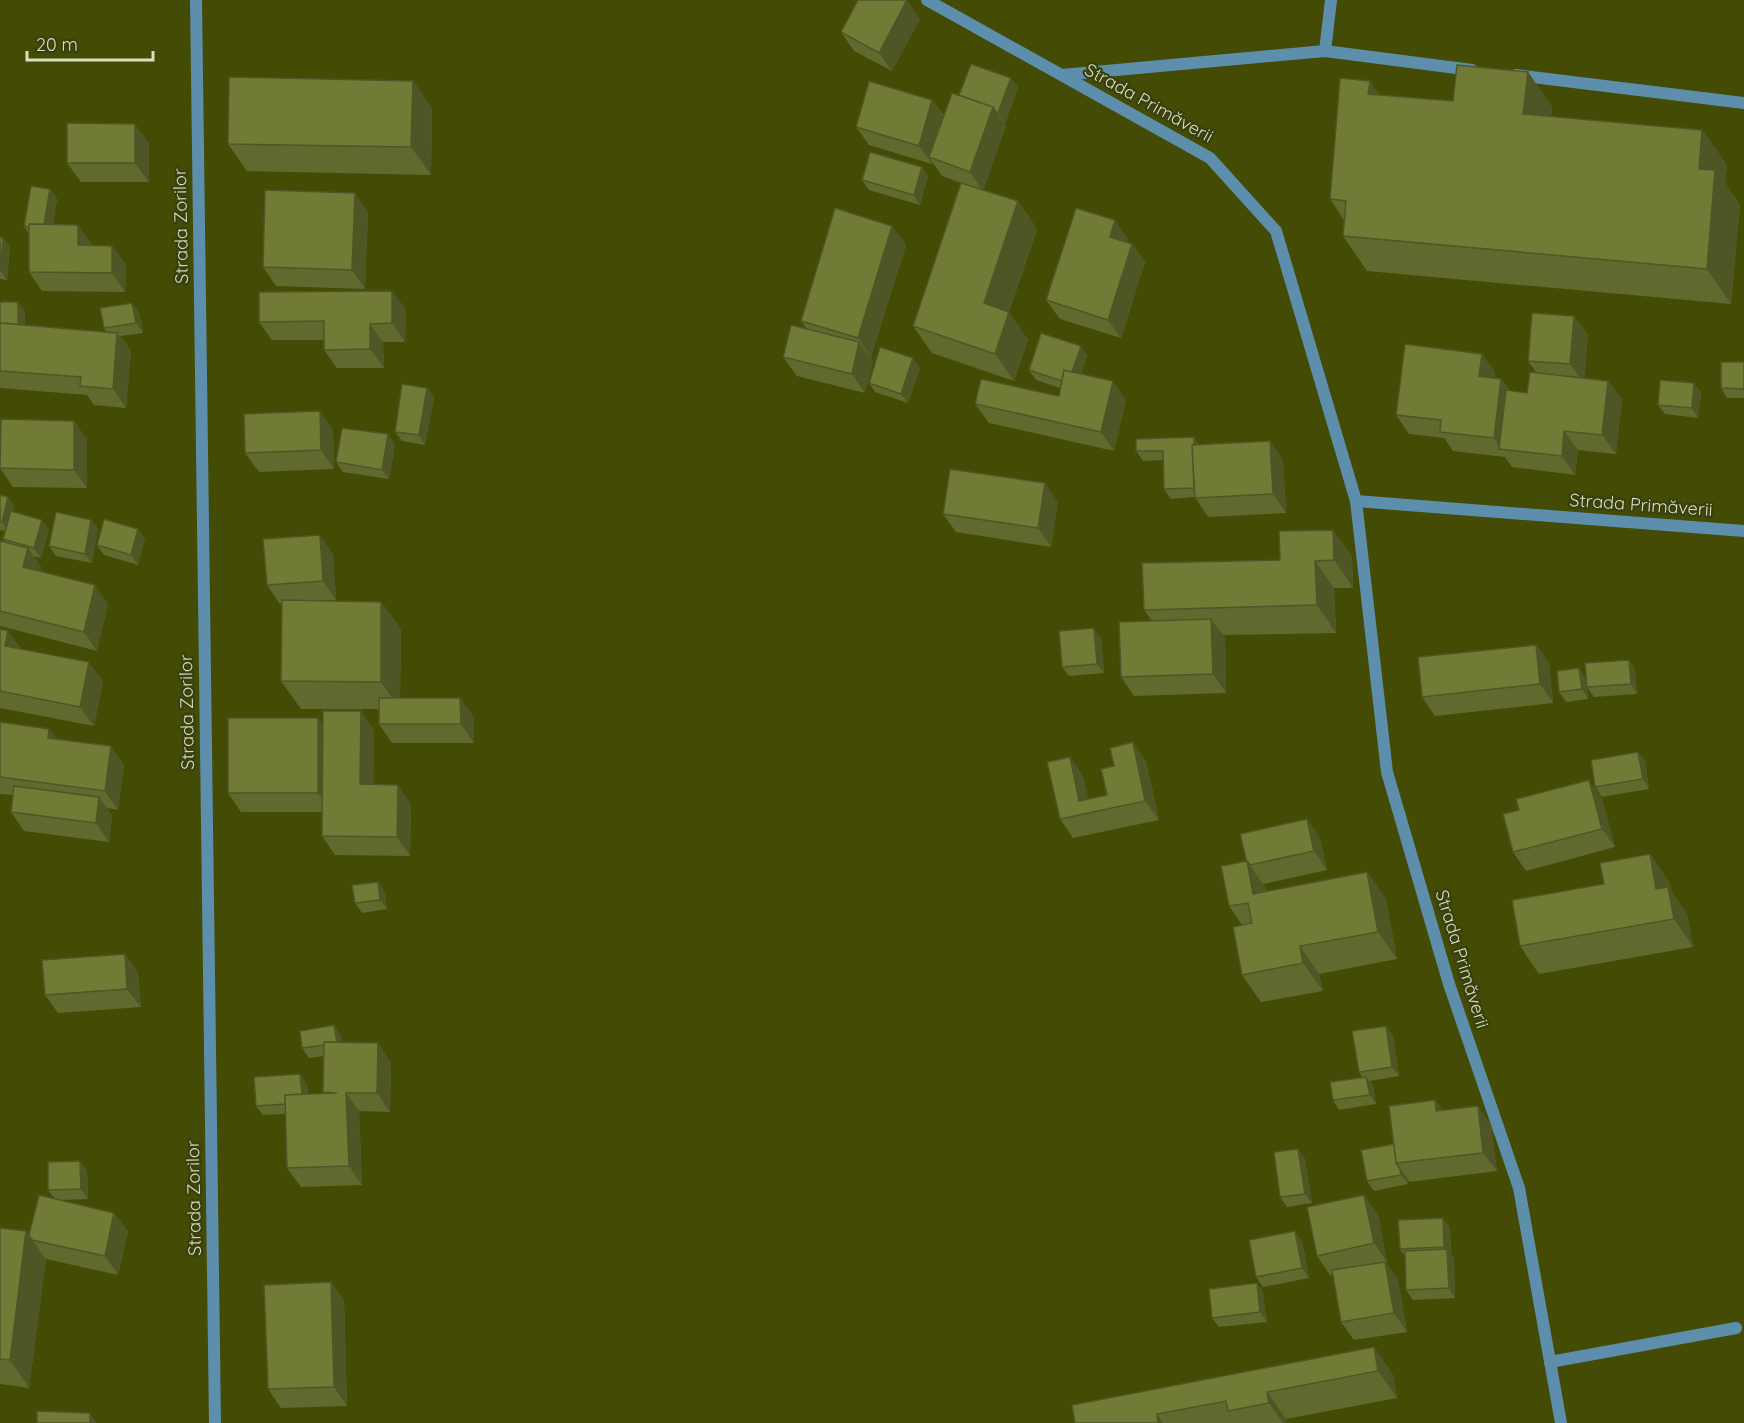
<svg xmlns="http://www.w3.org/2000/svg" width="1744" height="1423" viewBox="0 0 1744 1423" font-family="Quicksand,sans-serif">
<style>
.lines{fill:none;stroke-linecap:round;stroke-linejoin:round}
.lane{stroke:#5d8eac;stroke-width:12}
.street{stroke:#5d8eac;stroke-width:12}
.wall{fill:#616a2e}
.shaded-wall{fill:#4f5626}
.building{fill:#717b36;stroke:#4f5626;stroke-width:1.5}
.labels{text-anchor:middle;stroke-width:4.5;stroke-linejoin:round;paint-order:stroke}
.street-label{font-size:18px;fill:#d8dfbe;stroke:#393f0e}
</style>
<rect width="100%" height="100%" fill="#434b04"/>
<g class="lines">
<path class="lane" d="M1325 51 1331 0
M1062 75 1325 51 1472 70
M1516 75 1744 103
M1356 501 1744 531
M1550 1362 1736 1328"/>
<path class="street" d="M196 0 215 1423
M927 0 1210 158 1276 231 1356 501 1387 772 1449 984 1519 1188 1561 1423"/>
</g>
<path class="wall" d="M920 19 892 71 854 51 841 32Z
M1528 72 1552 107 1551 117 1702 130 1727 165 1725 183 1740 205 1731 304 1367 271 1343 236 1344 220 1330 199 1370 81 1379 95 1453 101Z
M1011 78 1018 88 1005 123 1003 122 1006 126 983 190 1018 201 1037 229 1009 312 1028 340 1014 381 932 353 913 326 961 183 942 176 933 163 932 164 869 145 856 127 932 100 944 116Z
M413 81 432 109 431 175 247 171 228 144Z
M149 143V182H81L67 163Z
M922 167 928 176 920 205 869 190 862 180Z
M50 189 57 199 53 224 92 244V246H112L126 265 125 292 42 291 29 272V234L24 226Z
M368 212 365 289 276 286 263 267Z
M892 226 906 245 871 357H870L873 361 865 393 797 376 783 357 807 329 801 321Z
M0 237 3 238 10 247 7 280 0 279Z
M1128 239 1127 242 1132 244 1145 262 1121 338 1060 319 1046 300Z
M392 291 406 310 405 342H383L384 368H337L324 350V340H272L259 322Z
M0 302 25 311V325L106 332 104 328 139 312 143 333 120 336 131 351 126 408 94 405 87 395 0 388Z
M1574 316 1588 335 1584 378 1608 381 1622 399 1616 454 1578 450 1575 475 1512 467 1505 457 1453 451 1444 438 1409 434 1396 415 1482 354 1495 372 1494 378 1501 379 1510 391 1527 393 1536 372 1528 361Z
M1081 346 1087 356 1081 374 1126 400 1114 451 989 423 975 404 1059 396 1060 388 1036 380 1029 370Z
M1744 362V398H1727L1721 388Z
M920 368 908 403 875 392 869 383Z
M1694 383 1701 393 1698 418 1665 414 1658 405Z
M427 388 434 397 425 445 402 441 395 432Z
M74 421 87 440V488L13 487 0 468Z
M333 430 334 469 259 472 245 453Z
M1194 437 1199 445 1270 441 1283 460 1286 513 1208 517 1195 497 1171 499 1164 489 1163 460 1143 461 1136 451Z
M395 444 389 479 343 472 336 462Z
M0 495 8 497 14 506 13 511 49 530 41 558 33 556 41 567 40 571 108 604 97 651 0 626V541L5 542 3 539 5 531 0 530Z
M1058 502 1051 547 956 532 943 514Z
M91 520 98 529 92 563 56 556 49 546Z
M1333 530 1352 557 1353 588H1334L1336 633 1223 635 1225 637 1226 693 1134 696 1121 677 1152 621 1144 610 1280 560Z
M145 539 138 565 104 555 97 545Z
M333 554 336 600 318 601 381 602 401 629 400 698 474 717V743H392L379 724V709H301L281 681 282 603 280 604 267 585Z
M0 629 8 631 21 649 103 681 94 726 0 708Z
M1101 638 1104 673 1069 676 1062 667Z
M1536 645 1549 663 1553 703 1435 716 1422 697Z
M1629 660 1635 670 1637 694 1594 697 1587 687Z
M1586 678 1588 699 1566 702 1559 692Z
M318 718 323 726 374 730 373 784 411 804 410 856 335 855 322 836V812H241L228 793Z
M0 722 49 729 56 739 124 765 118 810 107 808 112 816 109 842 24 831 11 812 13 795 0 794Z
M1638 752 1645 761 1649 789 1602 797 1595 787Z
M1070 757 1083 776 1088 799 1107 795 1146 761 1159 820 1073 838 1060 819Z
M1602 799 1615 847 1526 871 1513 852Z
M1307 819 1320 838 1327 870 1263 884 1266 889 1267 892 1367 872 1386 900 1397 959 1319 974 1323 991 1261 1002 1242 975V925L1229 906 1247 861Z
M1650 854 1669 882 1671 891 1687 914 1693 947 1539 974 1520 946 1604 884Z
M378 882 384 891 387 909 362 913 355 903Z
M125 954 138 973 141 1007 58 1013 45 995Z
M334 1025 341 1035 342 1042 391 1062 390 1112 359 1111 362 1185 301 1187 287 1168 285 1114 263 1115 256 1106 300 1074 307 1084 308 1094H324L323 1092 324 1056 309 1058 302 1048Z
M1386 1026 1393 1036 1399 1076 1370 1081 1373 1086 1376 1104 1339 1110 1333 1100 1362 1077 1359 1072Z
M1435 1100 1442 1110 1491 1125 1497 1171 1409 1182 1407 1178 1408 1184 1374 1191 1367 1181Z
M1298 1149 1305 1159 1312 1203 1287 1207 1280 1197Z
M87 1170 88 1199 61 1200 128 1231 118 1275 46 1259 29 1388 0 1384V1228L26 1231 29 1235 54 1198 48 1190Z
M1378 1214 1387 1262 1386 1263 1398 1280 1407 1332 1354 1340 1341 1322 1333 1274 1330 1275 1317 1256Z
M1450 1227 1451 1254 1454 1258 1455 1298 1413 1300 1406 1290 1405 1256 1400 1249Z
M1302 1241 1309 1278 1263 1287 1256 1277Z
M331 1282 344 1301 347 1406 281 1408 268 1389Z
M1257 1283 1263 1293 1267 1322 1219 1327 1212 1318Z
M1374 1347 1393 1375 1397 1398 1286 1419 1287 1423H1075Z"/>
<path class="shaded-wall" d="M907 0 920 19 892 71 879 53Z
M1528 72 1552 107 1548 149 1523 114Z
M1011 78 1018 88 1005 123 998 113Z
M413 81 432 109 431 175 411 147Z
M1370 81 1394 116 1368 94Z
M932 100 945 119 929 157 933 163 932 164 919 146Z
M993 107 1006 126 983 191 970 172Z
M135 124 149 143V182L135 163Z
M1702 130 1727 165 1725 183 1740 205 1731 304 1707 269 1699 169Z
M922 167 928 176 920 205 914 195Z
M50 189 57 199 50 239 43 230Z
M355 193 368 212 365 289 352 270Z
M1018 201 1037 229 1003 330 1009 312 1028 340 1014 381 995 354 984 303Z
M1115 220 1128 239 1123 255 1110 237Z
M78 225 92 244 91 264 78 245Z
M892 226 906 245 871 357 858 338Z
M3 238 10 247 7 280 0 270Z
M1132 244 1145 262 1121 338 1108 320Z
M112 246 126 265 125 292 112 273Z
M392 291 406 310 405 342 392 323Z
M18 302 25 311V339L19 329Z
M132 303 139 312 143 333 136 323Z
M1574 316 1588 335 1584 383 1570 364Z
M370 324 383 342 384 368 370 349Z
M117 333 131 351 126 408 113 389Z
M859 342 873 361 865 393 852 374Z
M1081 346 1087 356 1075 393 1068 384Z
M1482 354 1495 372 1492 395 1479 376Z
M913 358 920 368 908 403 901 394Z
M1501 379 1514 398 1501 449 1494 438Z
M1113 381 1126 400 1114 451 1101 432Z
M1608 381 1622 399 1616 454 1602 435Z
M1694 383 1701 393 1698 418 1692 408Z
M427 388 434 397 425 445 419 435Z
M320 411 333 430 334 469 321 450Z
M74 421 87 440V488L74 470Z
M1564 431 1578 450 1575 475 1562 456Z
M388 434 395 444 389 479 382 470Z
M1194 437 1200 446 1196 487Z
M1270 441 1283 460 1286 513 1273 494Z
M1045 483 1058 502 1051 547 1038 528Z
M8 497 14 506 9 532 2 522Z
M42 520 49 530 41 558 34 548Z
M91 520 98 529 92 563 85 554Z
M138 529 145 539 138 565 131 555Z
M1333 530 1352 557 1353 588 1334 560Z
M320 535 333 554 336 600 323 581Z
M28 548 41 567 37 586 23 567Z
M1315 561 1334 588 1336 633 1317 605Z
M95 585 108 604 97 651 84 632Z
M381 602 401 629 400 710 381 682Z
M1211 619 1225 637 1226 693 1213 674Z
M1094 628 1101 638 1104 673 1097 664Z
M8 631 22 650 5 646Z
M1536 645 1549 663 1553 703 1540 684Z
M1629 660 1635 670 1637 694 1631 684Z
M89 662 103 681 94 726 80 707Z
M1579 668 1586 678 1588 699 1582 689Z
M460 698 474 717V743L461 724Z
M361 711 374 730 373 803 360 784Z
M318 718 331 737V812L318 793Z
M49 729 63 748 48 738Z
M1133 742 1146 761 1159 820 1145 801Z
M111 746 124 765 118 810 105 791Z
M1638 752 1645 761 1649 789 1643 779Z
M1070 757 1083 776 1091 813 1079 801Z
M1589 780 1602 799 1615 847 1602 829Z
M398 785 411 804 410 856 397 837Z
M99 797 112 816 109 842 96 823Z
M1307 819 1320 838 1327 870 1314 851Z
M1650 854 1669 882 1671 891 1687 914 1693 947 1674 919 1656 889Z
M1247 861 1266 889 1272 922 1253 894Z
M1367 872 1386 900 1397 959 1378 932Z
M378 882 384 891 387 909 380 900Z
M1300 946 1319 974 1323 991 1303 963Z
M125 954 138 973 141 1007 127 989Z
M334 1025 341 1035 344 1053 338 1043Z
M1386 1026 1393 1036 1399 1076 1392 1067Z
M378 1043 391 1062 390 1112 377 1093Z
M300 1074 307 1084 309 1113 302 1103Z
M1366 1077 1373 1086 1376 1104 1370 1095Z
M346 1093 359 1111 362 1185 349 1166Z
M1435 1100 1448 1119 1436 1111Z
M1478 1106 1491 1125 1497 1171 1483 1153Z
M1298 1149 1305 1159 1312 1203 1305 1194Z
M80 1161 87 1170 88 1199 81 1189Z
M1400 1169 1407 1178 1408 1184 1401 1175Z
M1364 1195 1378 1214 1387 1262 1374 1243Z
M114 1213 128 1231 118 1275 105 1256Z
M1443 1218 1450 1227 1451 1254 1454 1258 1455 1298 1449 1288 1447 1251 1444 1247Z
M26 1231 46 1259 29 1388 10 1360Z
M1295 1231 1302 1241 1309 1278 1302 1268Z
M1385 1262 1398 1280 1407 1332 1394 1313Z
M331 1282 344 1301 347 1406 334 1387Z
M1257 1283 1263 1293 1267 1322 1260 1312Z
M1374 1347 1393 1375 1397 1398 1378 1371Z
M1267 1392 1286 1419 1287 1423H1283L1269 1403Z
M90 1413 97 1423H90Z
M1157 1414 1163 1423H1158Z"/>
<path class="building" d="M858 0H907L879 53 841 32Z
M971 64 1011 78 998 113 996 112 993 107 959 95Z
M1457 65 1528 72 1523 114 1702 130 1699 169 1715 170 1707 269 1343 236 1346 201 1330 199 1340 78 1370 81 1368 94 1453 101Z
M229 77 413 81 411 147 228 144Z
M869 81 932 100 919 146 856 127Z
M952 93 993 107 970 172 929 157Z
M67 123 135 124V163H67Z
M870 152 922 167 914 195 862 180Z
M961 183 1018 201 984 303 1009 312 995 354 913 326Z
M31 186 50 189 44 224H29V227L24 226Z
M265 190 355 193 352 270 263 267Z
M835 208 892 226 858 338 801 321Z
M1076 208 1115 220 1110 237 1132 244 1108 320 1046 300Z
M29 224 78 225V245L112 246V273L29 272Z
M0 237 3 238 0 270Z
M392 291V323L370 324V349L324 350V321L259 322V292Z
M0 302H18V324L0 323Z
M132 303 136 323 104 328 100 308Z
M1532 313 1574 316 1570 364 1528 361Z
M0 323 117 333 113 389 80 386 81 377 0 371Z
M791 325 859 342 852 374 783 357Z
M1041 333 1081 346 1072 372 1064 370 1062 381 1029 370Z
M1405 344 1482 354 1479 376 1501 379 1494 438 1440 432 1441 420 1396 415Z
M880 347 913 358 901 394 869 383Z
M1721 362H1744V389L1721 388Z
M1064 370 1113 381 1101 432 975 404 981 379 1059 396Z
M1530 372 1608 381 1602 435 1564 431 1562 456 1499 449 1506 390 1527 393Z
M1660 380 1694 383 1692 408 1658 405Z
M402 384 427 388 419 435 395 432Z
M320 411 321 450 245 453 244 414Z
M1 419 74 421V470L0 468Z
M342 428 388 434 382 470 336 462Z
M1194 437V445H1192L1194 488 1164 489 1163 451H1136V439Z
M1270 441 1273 494 1195 498 1192 445Z
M950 469 1045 483 1038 528 943 514Z
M0 495 8 497 2 522H0Z
M11 511 42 520 34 548 3 539Z
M56 512 91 520 85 554 49 546Z
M104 519 138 529 131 555 97 545Z
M1333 530 1334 560 1315 561 1317 605 1144 610 1142 563 1280 560 1279 531Z
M320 535 323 581 267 585 263 539Z
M0 541 28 548 23 567 95 585 84 632 0 611Z
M282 600 381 602V682L281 681Z
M1211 619 1213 674 1121 677 1119 622Z
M1094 628 1097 664 1062 667 1059 631Z
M0 629 8 631 5 646 89 662 80 707 0 691Z
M1536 645 1540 684 1422 697 1418 657Z
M1629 660 1631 684 1587 687 1585 663Z
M1579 668 1582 689 1559 692 1557 671Z
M379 698H460L461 724H379Z
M323 711H361L360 784 398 785 397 837 322 836Z
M228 718H318V793H228Z
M0 722 49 729 48 738 111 746 105 791 0 777Z
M1133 742 1145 801 1060 819 1047 762 1070 757 1079 801 1107 795 1101 769 1114 766 1110 748Z
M1638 752 1643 779 1595 787 1591 760Z
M1589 780 1602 829 1513 852 1503 814 1519 810 1516 799Z
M14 786 99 797 96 823 11 812Z
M1307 819 1314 851 1250 865 1247 861V863L1240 834Z
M1650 854 1656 889 1668 887 1674 919 1520 946 1512 900 1604 884 1600 863Z
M1247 861 1253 894 1367 872 1378 932 1300 946 1303 963 1242 975 1233 927 1252 923 1248 903 1229 906 1221 866Z
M378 882 380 900 355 903 352 885Z
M125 954 127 989 45 995 42 960Z
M334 1025 337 1042H324V1045L302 1048 300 1031Z
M1386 1026 1392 1067 1359 1072 1352 1031Z
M324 1042 378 1043 377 1093H346L349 1166 287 1168 285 1095 337 1093 323 1092Z
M300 1074 302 1094 285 1095V1104L256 1106 254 1077Z
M1366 1077 1370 1095 1333 1100 1330 1082Z
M1435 1100 1436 1111 1478 1106 1483 1153 1396 1163 1389 1106Z
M1394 1144 1396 1163 1400 1169 1401 1175 1367 1181 1361 1150Z
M1298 1149 1305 1194 1280 1197 1274 1152Z
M80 1161 81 1189 48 1190V1162Z
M39 1195 114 1213 105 1256 32 1240 29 1235Z
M1364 1195 1374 1243 1317 1256 1307 1207Z
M1443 1218 1444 1247 1400 1249 1398 1220Z
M0 1228 26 1231 10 1360 0 1359Z
M1295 1231 1302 1268 1256 1277 1249 1240Z
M1447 1249 1449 1288 1406 1290 1405 1251Z
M1385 1262 1394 1313 1341 1322 1332 1270Z
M331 1282 334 1387 268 1389 264 1285Z
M1257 1283 1260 1312 1212 1318 1209 1289Z
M1374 1347 1378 1371 1267 1392 1269 1403 1228 1411 1226 1401 1157 1414 1158 1423H1075L1072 1405Z
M37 1411 90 1413V1423H37Z"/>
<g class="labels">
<g class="street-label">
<text transform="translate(1149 103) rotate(29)" y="6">Strada Primăverii</text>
<text transform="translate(181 226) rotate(-91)" y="6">Strada Zorilor</text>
<text transform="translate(1641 505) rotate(4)" y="6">Strada Primăverii</text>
<text transform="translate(187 712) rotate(-91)" y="6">Strada Zorilor</text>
<text transform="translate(1462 959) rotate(73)" y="6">Strada Primăverii</text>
<text transform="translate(194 1198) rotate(-91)" y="6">Strada Zorilor</text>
</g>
</g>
<path d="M27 51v9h126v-9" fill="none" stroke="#d8dfbe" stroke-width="3"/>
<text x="36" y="51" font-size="18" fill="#d8dfbe" stroke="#393f0e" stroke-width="4.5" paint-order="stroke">20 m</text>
</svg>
